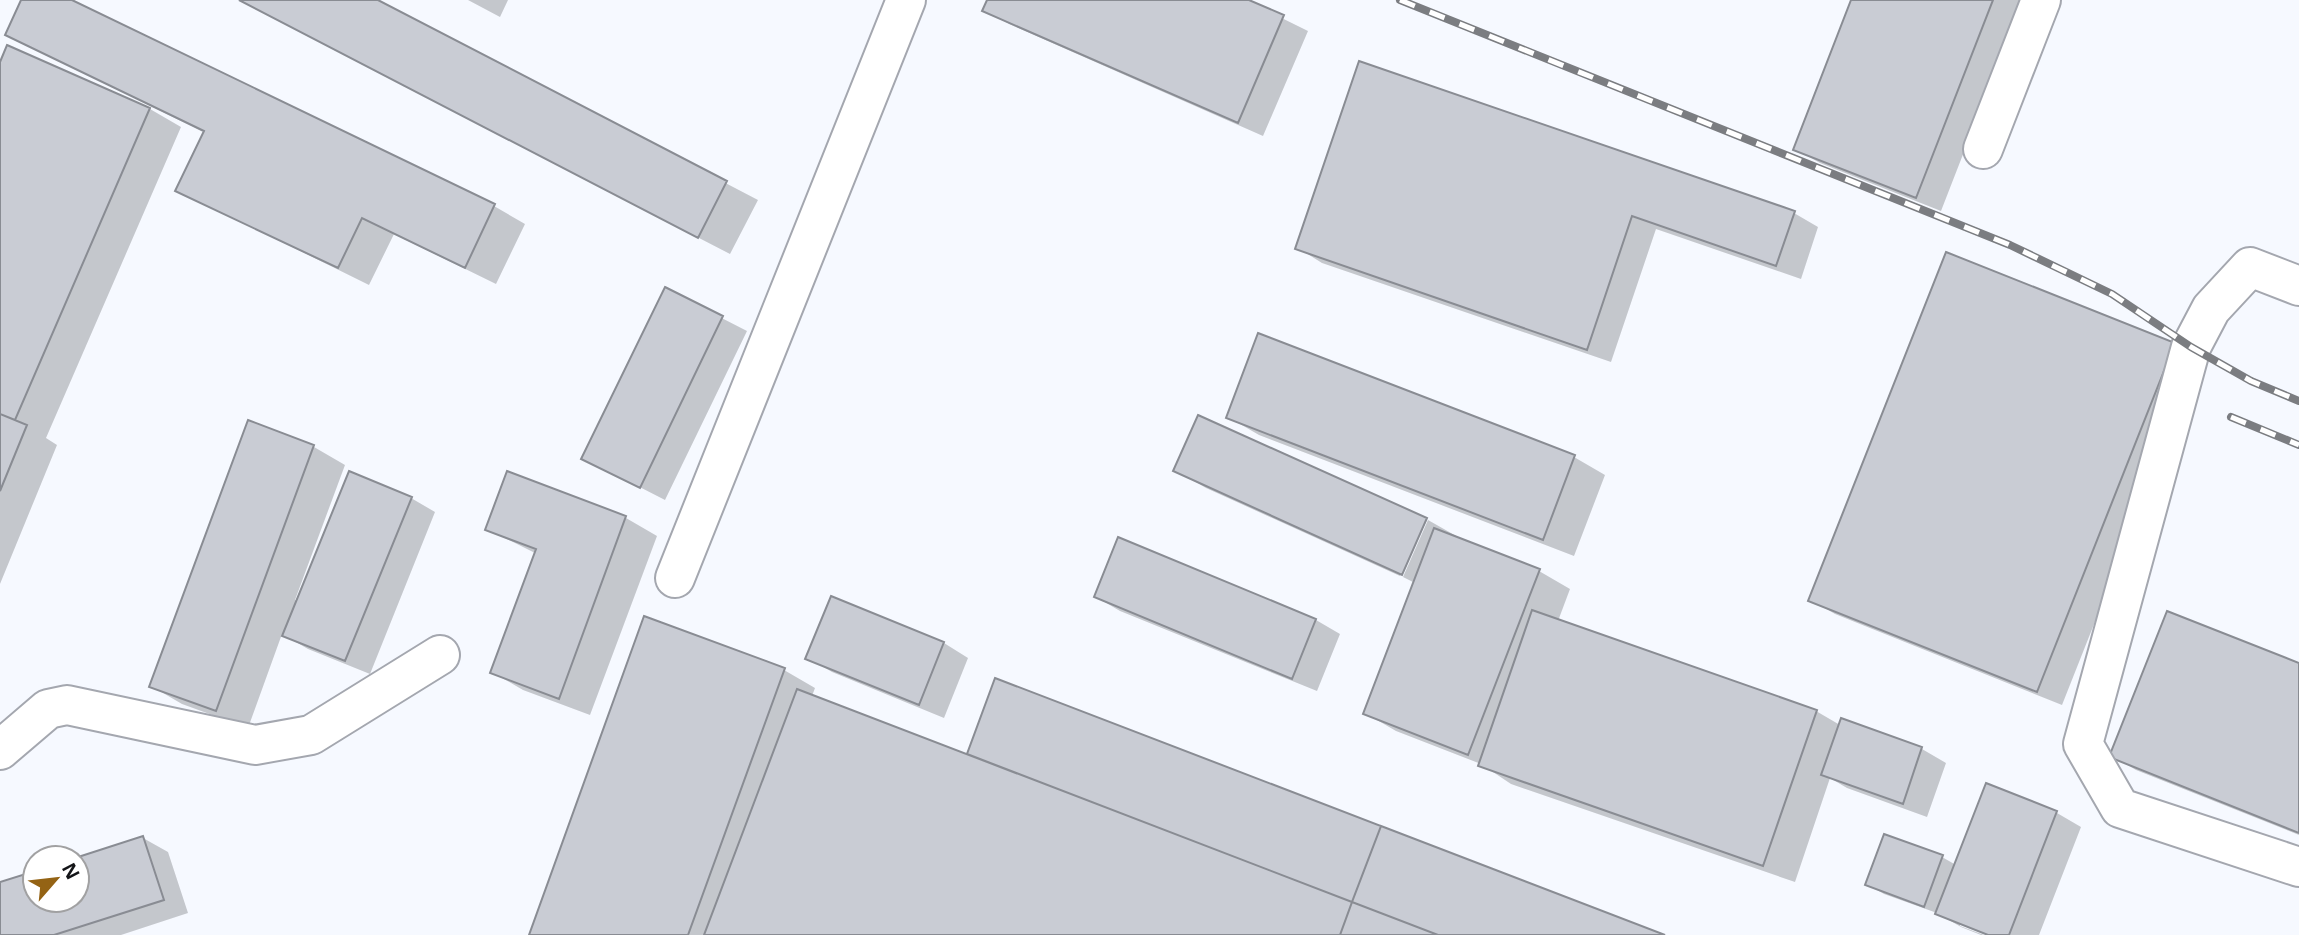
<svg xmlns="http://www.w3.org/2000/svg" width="2299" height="935" viewBox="0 0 2299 935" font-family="'Open Sans',sans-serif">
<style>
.shadow{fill:#0003}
.building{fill:#c9ccd4;stroke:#898c93;stroke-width:2}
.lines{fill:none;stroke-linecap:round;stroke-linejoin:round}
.minor-casing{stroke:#a4a7af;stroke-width:42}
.minor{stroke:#fff;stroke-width:38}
.rail-casing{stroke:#7b7d81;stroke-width:8}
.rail{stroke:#fff;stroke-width:5;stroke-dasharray:16;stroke-linecap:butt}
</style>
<rect width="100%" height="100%" fill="#f6f9ff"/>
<path class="shadow" d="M23 0H68L494 206 525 224 496 284 394 234 369 285 177 190 205 133 7 34Z
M239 0H375L758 200 730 254Z
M468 0H508L500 17Z
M989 0H1245L1308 31 1263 136 1009 24 985 10Z
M1853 0H2023L1941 211 1820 163 1795 149Z
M8 47 150 109 181 127 46 438 57 445 0 584V66Z
M1360 63 1794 213 1818 227 1801 279 1656 229 1611 362 1322 263 1298 248Z
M1947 254 2199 359 2062 705 1835 614 1811 600Z
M665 289 747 331 665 500 583 458Z
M1199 417 1427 520 1400 576 1206 488 1175 470Z
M1228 417 1574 457 1605 475 1574 556 1259 435Z
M249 422 314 447 345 465 295 600 298 601 411 498 435 512 370 674 308 649 282 634 248 728 182 704 151 686Z
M508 473 626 518 657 536 590 715 523 690 492 672 537 554 487 529Z
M1428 520 1458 537 1539 571 1570 589 1558 621 1816 711 1840 725 1842 720 1922 749 1946 763 1927 817 1847 788 1830 778 1795 882 1511 784 1481 764 1396 731 1365 713 1415 583 1403 577Z
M1096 597 1316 620 1340 634 1317 691 1120 611Z
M832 598 944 643 968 658 944 718 832 672 808 658Z
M2299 665V835L2136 770 2112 756Z
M784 670 815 688 812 696 968 756 996 681 1660 935H531Z
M1987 786 2057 813 2081 827 2039 935H1993L1960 922V926L1984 935H1981L1961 927 1937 913 1884 894 1867 884 1942 857 1956 865Z
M143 838 168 852 188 913 121 935H0V884L35 873V900H77Z"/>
<path class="building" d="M21 0H72L495 204 465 268 362 218 338 268 175 191 204 131 5 35Z
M239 0H378L727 181 698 238Z
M987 0H1249L1284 15 1238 123 982 11Z
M1851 0H1993L1916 198 1793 150Z
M7 45 150 108 15 420 0 414V62Z
M1359 61 1795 211 1776 266 1632 216 1587 350 1295 249Z
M1946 252 2175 343 2037 692 1808 601Z
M665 287 723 316 640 488 581 459Z
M1258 333 1575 455 1543 540 1226 418Z
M0 414 27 425 0 491Z
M1198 415 1427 518 1402 575 1173 471Z
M248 420 314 445 216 711 149 687Z
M349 471 412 497 345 661 282 636Z
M507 471 626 516 559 699 490 673 536 549 485 530Z
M1434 528 1540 569 1468 755 1363 714Z
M1118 537 1316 619 1292 679 1094 597Z
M831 596 944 642 919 705 805 659Z
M1532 610 1817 710 1763 866 1478 766Z
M2167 611 2299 663V833L2109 757Z
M644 616 785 668 688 935H529Z
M995 678 1381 826 1352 902 967 754Z
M797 689 1352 902 1340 935H704Z
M1841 718 1922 747 1903 804 1821 775Z
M1986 783 2057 811 2009 935H1988L1935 914Z
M1381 826 1665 935H1438L1352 902Z
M1884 834 1943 855 1924 907 1865 885Z
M143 836 164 900 54 935H0V882L35 871V900H77L75 858Z
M1352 902 1438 935H1340Z"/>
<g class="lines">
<g class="minor-casing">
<path id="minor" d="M1983 149 2041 0
M2299 286 2250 267 2211 309 2191 347 2083 744 2120 808 2299 867
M675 578 906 0
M0 750 48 709 67 705 255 745 311 735 440 655"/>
</g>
<use href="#minor" class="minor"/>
<g class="rail-casing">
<path id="rail" d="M1400 0 2010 245 2112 294 2191 347 2251 381 2299 401
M2231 417 2299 445"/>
</g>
<use href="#rail" class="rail"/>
</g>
<g transform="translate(56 879) rotate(62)"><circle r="33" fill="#ffffff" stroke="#a1a1a2" stroke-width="2"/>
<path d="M0-5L12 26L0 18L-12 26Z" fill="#946314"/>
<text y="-10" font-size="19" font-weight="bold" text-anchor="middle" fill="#131417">N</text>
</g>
</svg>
